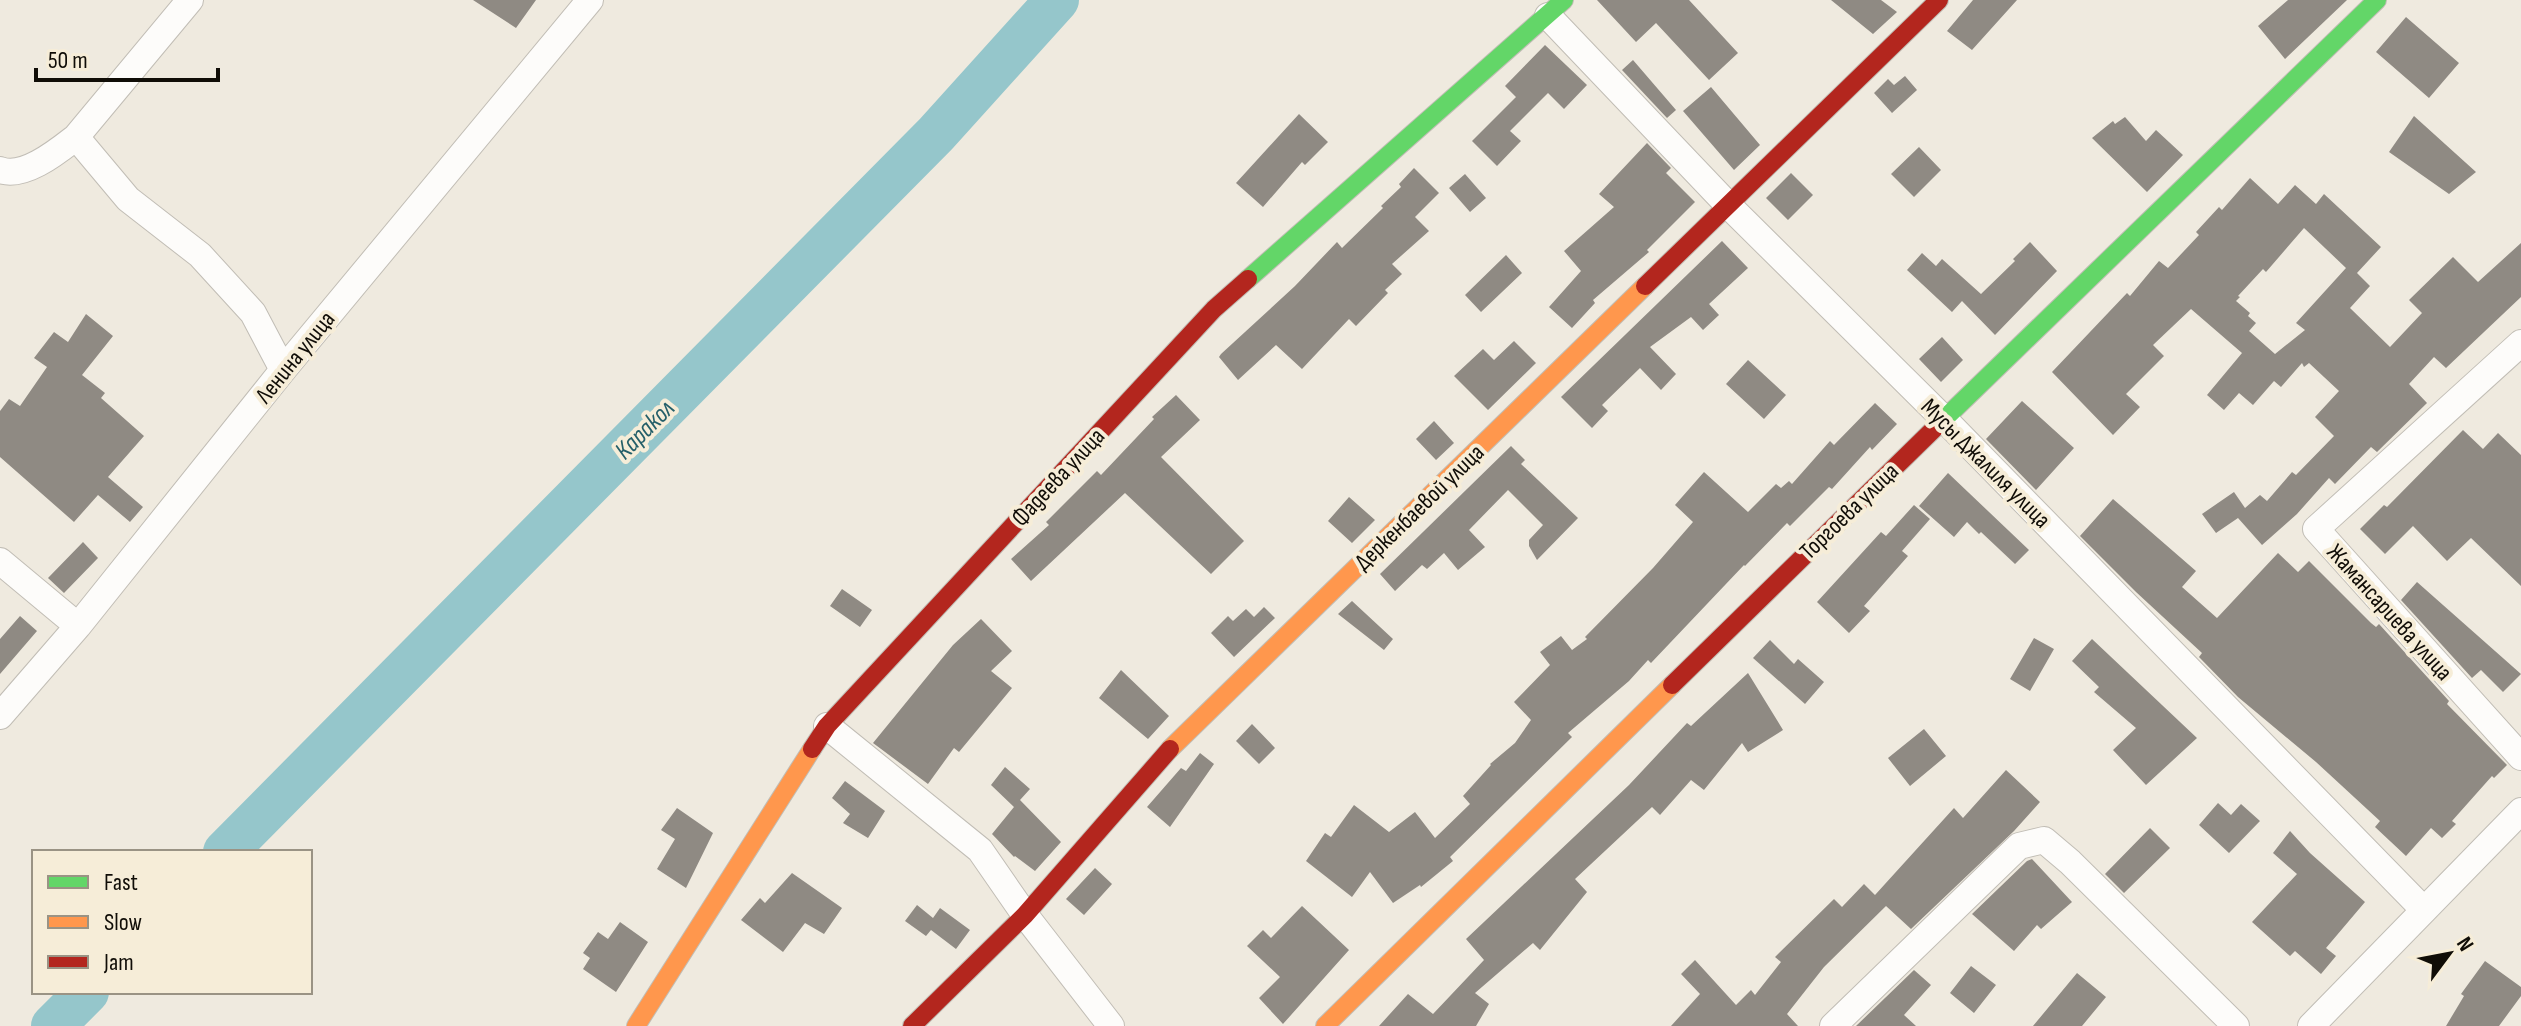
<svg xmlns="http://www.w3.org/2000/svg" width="2521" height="1026" viewBox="0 0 2521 1026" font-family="'Sofia Sans Condensed',sans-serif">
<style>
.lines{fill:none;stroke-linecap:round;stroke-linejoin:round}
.river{stroke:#95c6cb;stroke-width:44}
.building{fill:#8f8a83;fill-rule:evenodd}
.street-casing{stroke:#c1bdb5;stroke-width:28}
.fast-casing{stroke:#c1bdb5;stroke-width:20}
.slow-casing{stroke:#c1bdb5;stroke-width:20}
.jam-casing{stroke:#c1bdb5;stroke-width:20}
.street{stroke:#fdfcfa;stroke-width:26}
.fast{stroke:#63d668;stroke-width:18}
.slow{stroke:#ff974d;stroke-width:18}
.jam{stroke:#b3261e;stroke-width:18}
.labels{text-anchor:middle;stroke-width:8;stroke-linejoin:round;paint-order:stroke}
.street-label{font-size:24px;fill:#100d07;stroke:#f6edd8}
.water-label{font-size:26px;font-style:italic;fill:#245f69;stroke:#f6edd8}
</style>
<rect width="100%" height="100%" fill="#efeadf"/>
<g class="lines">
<path class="river" d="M225 852 936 134 1057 0
M53 1026 87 992"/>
</g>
<path class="building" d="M473 0H536L516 28Z
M1597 0H1689L1738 53 1709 80 1656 23 1636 42Z
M1831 0H1881L1897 12 1873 34Z
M1973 0H2017L1972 50 1947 31Z
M2288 0H2347L2285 59 2258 26Z
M2406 17 2459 63 2429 98 2376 52Z
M1545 45 1587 85 1564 109 1548 93 1510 131 1521 141 1497 166 1472 141 1516 97 1505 86Z
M1633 60 1676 110 1667 118 1622 70Z
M1905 76 1917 90 1892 113 1874 93 1888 79 1894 85Z
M1711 87 1760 145 1734 170 1683 111Z
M1299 114 1328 142 1305 165 1302 162 1263 207 1236 183Z
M2414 116 2476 172 2449 194 2389 152Z
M2125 117 2146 141 2156 130 2183 155 2147 192 2092 138 2113 121 2115 124Z
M1647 143 1671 168 1666 173 1695 202 1647 250 1649 252 1593 300 1595 303 1572 328 1549 307 1581 271 1564 251 1614 207 1599 194Z
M1919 147 1941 170 1914 197 1891 174Z
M1414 168 1439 193 1415 217 1429 231 1392 264 1402 274 1385 290 1388 293 1356 326 1349 319 1302 369 1276 345 1238 380 1219 357 1221 354 1295 286 1337 242 1342 248 1383 208 1381 206 1401 187 1399 184Z
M1791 173 1813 195 1788 220 1766 198Z
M1465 174 1486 198 1470 212 1449 188Z
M2250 178 2278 204 2295 185 2316 204 2324 194 2381 247 2357 273 2370 286 2350 308 2390 347 2422 313 2409 300 2453 257 2478 282 2521 243V297L2446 368 2434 357 2409 384 2427 403 2377 452 2371 447 2335 484 2329 478 2297 514 2262 545 2238 518 2216 533 2202 514 2234 492 2245 508 2260 495 2267 501 2292 472 2296 475 2334 436 2315 417 2339 391 2309 363 2304 367 2302 363 2281 387 2274 381 2253 405 2239 393 2224 410 2207 395 2242 353 2191 309 2153 345 2164 356 2126 394 2140 407 2113 435 2052 372 2127 293 2130 296 2159 261 2168 268 2199 235 2196 232 2219 207 2222 210ZM2304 228 2346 268 2296 323 2305 330 2275 354 2249 331 2256 323 2248 316 2250 313 2236 301 2240 297 2238 296 2263 269 2266 272Z
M1722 241 1748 268 1709 304 1719 315 1703 330 1691 317 1650 347 1676 374 1661 390 1640 368 1602 405 1608 411 1592 428 1561 397Z
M2030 242 2057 271 1995 335 1962 301 1952 312 1907 270 1922 253 1936 266 1942 259 1981 294 2015 261 2013 259Z
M1506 255 1522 273 1481 312 1465 295Z
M86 314 113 336 82 375 105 393 101 398 144 436 108 477 143 507 130 522 98 495 74 522 0 457V411L9 399 20 406 47 367 34 358 54 332 68 342Z
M1942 337 1963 360 1941 382 1919 359Z
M1514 341 1536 363 1488 410 1454 376 1483 349 1494 360Z
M1748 360 1786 395 1764 419 1726 384Z
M1176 395 1200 420 1161 457 1244 541 1211 574 1125 493 1031 581 1011 559 1049 525 1046 522 1097 471 1101 475 1154 419 1152 417Z
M2022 401 2074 448 2036 490 1986 439Z
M1875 403 1897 424 1872 450 1870 447 1832 489 1829 487 1790 526 1787 523 1745 566 1744 565 1651 663 1648 660 1629 681 1568 733 1572 737 1450 857 1453 861 1421 887 1420 885 1393 903 1370 872 1352 897 1306 861 1325 833 1331 837 1354 805 1389 832 1415 812 1435 838 1470 804 1463 796 1491 765 1490 764 1515 743 1531 720 1514 702 1550 665 1540 652 1561 636 1572 650 1587 639 1585 637 1653 568 1693 522 1675 505 1704 472 1748 512 1776 484 1781 488 1789 481 1792 484 1830 441 1834 445Z
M1434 421 1454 443 1436 460 1416 439Z
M2463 430 2483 449 2498 433 2521 455V586L2471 538 2447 561 2413 526 2385 554 2360 529 2384 505 2387 507Z
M1511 446 1525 460 1521 464 1578 518 1537 560 1529 546V540L1543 525 1508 490 1469 530 1485 547 1458 570 1444 553 1427 569 1422 565 1395 591 1380 574Z
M1948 473 2029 550 2015 564 1981 532 1979 534 1967 522 1954 537 1919 506Z
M1349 497 1375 520 1352 543 1328 521Z
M2113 499 2196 571 2182 587 2217 618 2278 553 2298 572 2309 561 2371 623 2376 627 2379 624 2449 701 2447 704 2507 765 2494 778 2492 776 2452 821 2456 824 2442 838 2431 828 2406 856 2375 827 2380 821 2316 762 2238 697 2199 657 2202 653 2136 592 2080 536Z
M1914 505 1930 519 1902 551 1908 556 1864 606 1870 611 1849 633 1817 602 1881 532 1886 536Z
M83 542 98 558 64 593 48 578Z
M2417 582 2521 674 2503 692 2481 670 2472 678 2401 600Z
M842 589 872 610 860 627 830 606Z
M1352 601 1393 639 1384 650 1338 614Z
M1264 607 1275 618 1234 657 1211 633 1228 616 1233 621 1246 609 1254 617Z
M20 616 37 631 0 674V639Z
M981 619 1012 651 991 671 1012 688 959 752 954 748 928 784 873 743 953 645Z
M2034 638 2054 649 2030 691 2010 679Z
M2092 639 2197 738 2146 785 2113 750 2136 728 2094 692 2099 687 2072 661Z
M1770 640 1794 664 1798 659 1824 682 1805 704 1753 658Z
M1121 670 1169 716 1148 739 1099 698Z
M1748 673 1783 730 1748 752 1742 743 1704 790 1691 780 1660 815 1652 807 1575 879 1587 892 1540 950 1533 943 1475 993 1489 1004 1476 1026H1379L1408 994 1433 1014 1484 960 1466 939 1629 785 1687 723 1691 726Z
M1252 724 1275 748 1259 764 1236 741Z
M1924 729 1946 756 1910 786 1888 758Z
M1200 753 1214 764 1170 827 1147 807 1181 768 1186 771Z
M1005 767 1030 789 1020 800 1061 842 1035 871 1015 856 1014 857 992 834 1014 807 991 785Z
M2006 770 2040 802 2014 831 1911 929 1886 906 1824 967 1787 1014 1798 1026H1671L1700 994 1681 974 1695 960 1736 1005 1751 990 1755 995 1781 962 1775 957 1834 899 1842 907 1864 884 1875 895 1954 808 1963 818Z
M845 781 885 811 868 838 843 823 850 814 832 798Z
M2218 803 2231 815 2241 804 2260 821 2229 853 2199 825Z
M677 808 713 833 686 888 657 869 675 839 661 830Z
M2150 828 2170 848 2124 893 2105 874Z
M2290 831 2310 853 2365 902 2326 948 2336 956 2321 974 2295 951 2290 956 2252 922 2297 874 2273 853Z
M2032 859 2072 902 2041 929 2037 925 2014 951 1972 914 2027 861Z
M1095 868 1112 884 1084 915 1066 899Z
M792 873 842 908 824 934 805 923 783 952 741 920 760 898 765 903Z
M917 905 933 918 940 908 970 930 956 949 931 930 926 936 905 921Z
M1302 906 1349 950 1283 1024 1259 998 1280 977 1247 946 1263 930 1271 938Z
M620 922 648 942 616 992 583 969 590 958 583 953 598 932 608 939Z
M2485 961 2521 987V996L2499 1026H2446L2464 996 2461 994Z
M1971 966 1996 985 1974 1013 1950 993Z
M1914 970 1931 985 1904 1015 1916 1026H1856Z
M2077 973 2106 997 2082 1026H2033Z"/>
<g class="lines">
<g class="street-casing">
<path id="street" d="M1548 16 1729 206 1944 419 2424 910
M76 137 190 0
M0 170C24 179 58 151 76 137L128 199 200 255 253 313 283 370
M2521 343 2316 529 2521 757
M0 561 78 626
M0 716 78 626 283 370 590 0
M827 726 980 850 1025 915 1111 1026
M1833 1026 2019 846 2044 840 2070 862 2236 1026
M2311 1026 2521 811"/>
</g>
<g class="fast-casing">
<path id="fast" d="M1248 279 1564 0
M1939 424 2377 0"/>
</g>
<g class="slow-casing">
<path id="slow" d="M1170 749 1645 286
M636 1026 812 749
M1325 1026 1672 685"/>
</g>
<g class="jam-casing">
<path id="jam" d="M1645 286 1939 0
M1672 685 1939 424
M812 749 827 726 1214 309 1248 279
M912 1026 1025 915 1170 749"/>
</g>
<use href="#street" class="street"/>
<use href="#fast" class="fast"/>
<use href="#slow" class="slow"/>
<use href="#jam" class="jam"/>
</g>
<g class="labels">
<g class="street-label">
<text transform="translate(295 357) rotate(-51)" y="8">Ленина улица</text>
<text transform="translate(1986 463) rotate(45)" y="8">Мусы Джалиля улица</text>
<text transform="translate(1058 477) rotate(-47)" y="8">Фадеева улица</text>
<text transform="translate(1419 507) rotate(-44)" y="8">Деркенбаевой улица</text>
<text transform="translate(1849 511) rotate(-44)" y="8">Торгоева улица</text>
<text transform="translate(2390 612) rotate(48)" y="8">Жамансариева улица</text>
</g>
<g class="water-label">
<text transform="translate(644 429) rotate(-45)" y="9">Каракол</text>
</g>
</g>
<rect x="32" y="850" width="280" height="144" fill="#f6edd8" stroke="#9a9384" stroke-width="2"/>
<rect x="48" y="876" width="40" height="12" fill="#63d668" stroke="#9a9384" stroke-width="2"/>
<text x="104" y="890" font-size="24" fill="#100d07">Fast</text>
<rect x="48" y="916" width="40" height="12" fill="#ff974d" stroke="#9a9384" stroke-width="2"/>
<text x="104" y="930" font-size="24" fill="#100d07">Slow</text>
<rect x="48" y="956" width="40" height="12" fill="#b3261e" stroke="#9a9384" stroke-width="2"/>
<text x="104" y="970" font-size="24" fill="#100d07">Jam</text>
<g transform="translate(2449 954) rotate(58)" stroke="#f6edd8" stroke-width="6" paint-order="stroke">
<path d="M0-6L14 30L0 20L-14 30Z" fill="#100d07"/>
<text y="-12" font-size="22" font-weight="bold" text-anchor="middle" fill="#100d07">N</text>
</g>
<path d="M36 68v12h182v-12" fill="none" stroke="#100d07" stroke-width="4"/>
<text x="48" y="68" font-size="24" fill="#100d07" stroke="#f6edd8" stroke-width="6" paint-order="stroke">50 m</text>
</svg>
